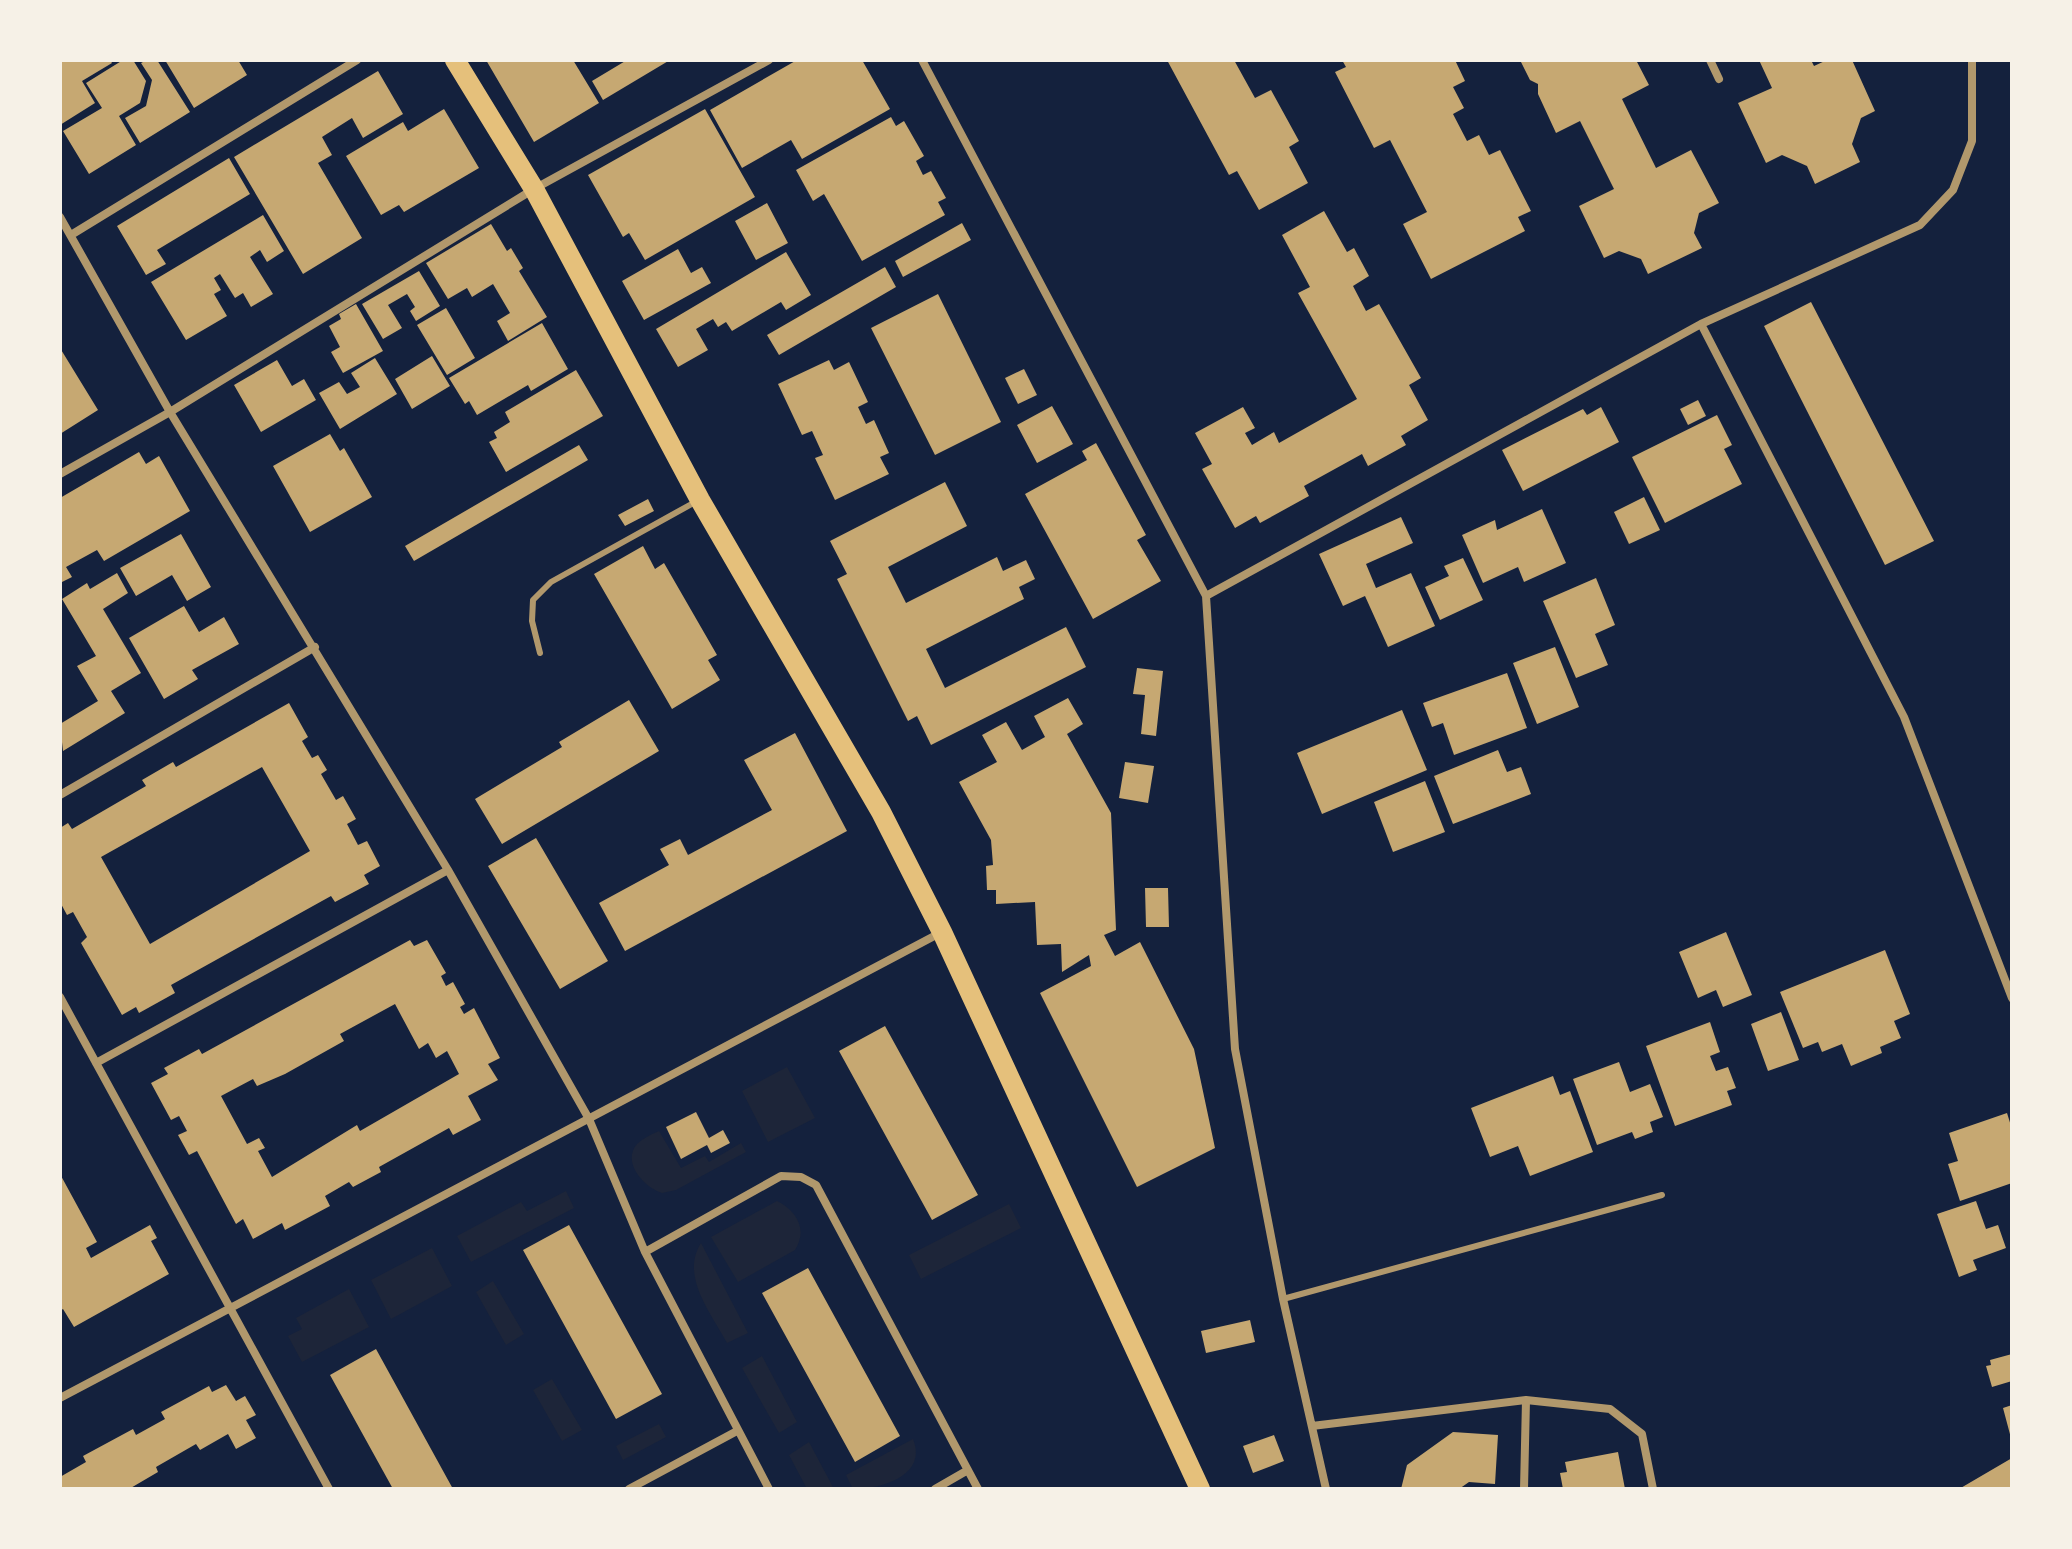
<svg xmlns="http://www.w3.org/2000/svg" width="2072" height="1549" viewBox="0 0 2072 1549" font-family="Poppins,sans-serif">
<style>
.green{fill:#1d2539}
.building{fill:#c6a872;fill-rule:evenodd}
.lines{fill:none;stroke-linecap:round;stroke-linejoin:round}
.service{stroke:#b1986c;stroke-width:6}
.minor{stroke:#b1986c;stroke-width:8}
.primary{stroke:#e5c07b;stroke-width:20}
</style>
<rect width="100%" height="100%" fill="#14213d"/>
<path class="green" d="M787 1067 815 1118 768 1142 742 1091Z
M659 1131 681 1168 705 1156 709 1162 741 1143 746 1152 676 1190 662 1193C645 1188 621 1163 637 1144 642 1139 652 1134 659 1131Z
M566 1191 574 1208 471 1262 457 1236 521 1202 527 1211Z
M777 1201C797 1211 808 1230 795 1250L738 1282 711 1237Z
M1009 1204 1021 1228 921 1279 909 1255Z
M701 1243 748 1333 727 1343C711 1313 680 1276 701 1243Z
M432 1248 452 1286 391 1319 371 1280Z
M493 1281 524 1334 506 1345 476 1292Z
M349 1289 369 1327 302 1362 288 1336 302 1329 296 1318Z
M762 1356 797 1422 779 1433 742 1368Z
M552 1379 582 1430 562 1441 533 1390Z
M659 1424 666 1437 623 1460 616 1446Z
M913 1439C928 1476 881 1489 853 1489L846 1475Z
M809 1442 834 1489H807L789 1455Z"/>
<path class="building" d="M60 60H110L112 63 82 81 95 103 60 125Z
M123 60H133L146 81 140 103 119 116 136 145 89 174 63 131 102 108 86 83Z
M147 60H157L190 112 140 143 125 118 146 106 152 80 141 63Z
M165 60H238L247 75 194 108Z
M486 60H573L599 103 534 142Z
M627 60H670L603 100 592 81Z
M797 60H862L890 109 802 159 791 140 742 168 710 110Z
M1167 60H1234L1255 98 1271 90 1299 141 1289 147 1308 183 1259 210 1237 171 1229 175Z
M1342 60H1455L1465 81 1453 87 1464 108 1453 114 1467 141 1479 135 1489 155 1500 150 1531 211 1518 217 1525 231 1431 279 1403 224 1427 212 1390 140 1374 148 1335 72 1346 67Z
M1520 60H1636L1649 85 1622 99 1656 168 1691 150 1719 203 1699 213 1694 233 1702 248 1648 274 1641 259 1619 251 1604 258 1579 206 1614 189 1580 121 1556 133 1538 94V84L1530 80Z
M1759 60H1811L1814 66 1827 60H1852L1875 111 1861 118 1852 144 1860 162 1815 184 1807 166 1782 155 1766 163 1738 103 1772 88Z
M378 71 403 114 363 138 352 118 322 137 332 155 318 163 362 238 303 274 234 157Z
M444 109 479 168 404 212 399 205 381 215 346 156 403 122 408 131Z
M705 109 755 197 645 260 629 233 623 237 588 175Z
M891 117 896 126 904 121 924 156 916 161 923 175 931 171 946 198 938 202 945 215 862 261 824 194 813 201 796 170Z
M229 158 250 194 157 250 166 264 146 275 117 226Z
M767 203 788 243 756 260 735 221Z
M1324 211 1347 252 1354 248 1369 276 1353 286 1366 311 1379 304 1421 378 1409 385 1428 420 1401 436 1406 445 1368 466 1362 454 1304 486 1309 496 1260 523 1256 516 1235 528 1202 469 1212 464 1195 433 1243 407 1255 428 1245 433 1252 445 1274 432 1279 443 1357 399 1298 293 1310 287 1282 235Z
M263 215 284 251 267 262 260 250 250 257 273 294 251 307 243 293 235 298 220 274 214 278 221 290 214 294 227 316 186 340 151 282Z
M962 223 971 240 903 277 895 261Z
M491 224 507 251 511 248 523 268 519 271 547 317 508 341 497 321 510 313 493 284 472 297 467 288 448 299 426 263Z
M678 249 691 273 702 267 711 283 644 320 622 281Z
M786 252 811 295 786 310 781 302 732 331 726 322 718 327 713 319 696 329 708 350 678 367 656 329Z
M885 267 896 287 779 355 767 335Z
M419 271 440 306 416 321 410 311 415 307 407 294 388 305 402 328 383 339 362 304Z
M938 294 1001 422 935 455 871 328Z
M1811 302 1934 541 1885 565 1764 326Z
M356 304 383 351 343 373 331 352 340 347 329 326 341 319 339 314Z
M446 308 475 358 447 375 417 325Z
M542 323 568 369 531 391 528 385 477 415 469 401 465 404 449 378Z
M60 348 98 410 60 434Z
M432 356 450 386 412 409 395 379Z
M375 358 397 394 340 429 319 393 339 382 347 394 360 387 351 373Z
M277 360 292 386 304 379 316 400 261 432 234 385Z
M829 360 834 370 849 362 868 402 858 407 866 424 874 420 889 453 880 457 889 474 835 500 815 458 823 455 812 431 802 435 778 384Z
M1024 369 1037 395 1018 404 1005 378Z
M576 370 603 416 506 472 489 442 497 438 494 432 510 422 505 412Z
M1698 400 1706 416 1688 425 1680 409Z
M1052 406 1073 444 1037 463 1017 425Z
M1601 407 1619 442 1523 491 1502 450 1583 409 1587 415Z
M1717 415 1732 445 1724 449 1742 484 1665 523 1632 457Z
M330 434 340 451 344 448 372 497 310 532 273 466Z
M1096 443 1146 535 1137 540 1161 581 1093 619 1025 494 1087 460 1082 451Z
M579 445 588 460 414 561 405 546Z
M139 452 146 464 159 456 190 511 104 561 97 550 66 567 72 577 60 583V498Z
M945 482 967 526 888 567 906 603 997 557 1003 571 1026 560 1035 579 1019 587 1024 599 926 649 945 688 1066 627 1086 667 931 745 917 716 908 721 837 579 847 574 830 541Z
M1644 497 1660 530 1629 544 1614 512Z
M648 499 654 511 625 526 618 515Z
M1542 509 1566 563 1524 582 1518 567 1483 583 1462 535 1495 520 1497 530Z
M1401 517 1413 543 1366 564 1376 588 1411 573 1435 626 1388 647 1365 596 1343 606 1319 554Z
M181 534 211 587 187 601 172 575 136 596 120 568Z
M643 546 655 569 664 563 717 655 708 660 720 680 672 709 594 574Z
M1463 558 1483 600 1440 620 1425 587 1449 576 1444 566Z
M117 573 128 593 103 609 141 673 111 691 125 713 63 751 60 724 98 701 77 666 96 656 62 599 87 583 90 589Z
M1596 578 1615 625 1595 634 1608 665 1576 678 1543 601Z
M184 606 199 632 224 617 239 644 192 670 198 679 164 699 129 638Z
M1555 647 1579 707 1537 724 1513 663Z
M1137 668 1163 671 1156 736 1141 734 1145 695 1133 694Z
M1507 673 1527 728 1454 755 1443 723 1432 727 1423 703Z
M1068 698 1083 724 1067 734 1111 813 1116 930 1104 935 1115 956 1140 942 1194 1049 1215 1148 1137 1187 1040 993 1091 966 1089 955 1062 972 1061 944 1037 945 1035 902 996 904V890H987L986 866 993 865 991 840 959 782 997 762 982 735 1006 722 1022 750 1045 737 1034 716Z
M629 700 659 751 502 844 475 799 562 747 559 742Z
M289 703 308 737 302 741 312 758 318 755 327 770 321 774 336 800 343 796 356 819 347 824 358 845 367 841 380 866 364 875 369 884 335 902 331 896 171 985 175 993 139 1013 136 1007 122 1015 81 943 87 937 73 912 67 915 60 902V828L68 823 72 829 146 786 142 780 173 762 176 767ZM262 767 310 851 150 944 101 857Z
M1402 710 1427 770 1322 814 1297 753Z
M795 733 847 831 625 951 599 903 669 865 660 849 680 839 688 855 772 810 744 760Z
M1498 750 1507 772 1521 767 1531 794 1453 824 1434 776Z
M1125 762 1154 766 1148 803 1119 798Z
M1425 781 1445 832 1393 852 1374 802Z
M536 838 608 961 560 989 488 866Z
M1145 888H1168L1169 927H1146Z
M1726 932 1752 995 1723 1007 1716 990 1698 998 1679 952Z
M410 940 414 946 427 940 446 973 441 976 446 986 453 982 465 1004 460 1007 464 1014 474 1008 500 1058 488 1064 498 1080 468 1096 481 1120 453 1135 449 1128 379 1167 381 1172 353 1187 349 1182 325 1196 330 1206 285 1230 282 1223 253 1239 243 1219 236 1224 197 1151 189 1155 178 1135 187 1131 179 1116 171 1120 151 1083 168 1074 164 1068 199 1049 202 1054ZM395 1004 419 1049 428 1043 436 1058 447 1051 459 1074 360 1131 357 1125 272 1177 258 1151 265 1148 259 1138 247 1144 221 1096 253 1079 257 1086 285 1074 344 1041 340 1034Z
M1885 950 1910 1014 1894 1021 1901 1038 1880 1047 1882 1053 1851 1066 1842 1044 1822 1052 1818 1042 1803 1048 1780 992Z
M1781 1012 1799 1060 1768 1071 1751 1024Z
M1710 1022 1720 1052 1710 1056 1716 1071 1728 1067 1736 1088 1727 1091 1732 1105 1675 1126 1646 1046Z
M885 1026 978 1195 932 1220 839 1051Z
M1619 1062 1630 1092 1650 1084 1663 1117 1650 1122 1653 1132 1635 1139 1632 1132 1597 1145 1573 1079Z
M1553 1076 1560 1095 1570 1091 1593 1152 1530 1176 1518 1146 1490 1157 1471 1108Z
M696 1112 709 1138 723 1130 730 1143 711 1153 707 1145 681 1159 666 1127Z
M2007 1113 2012 1129V1183L1960 1201 1948 1164 1958 1161 1949 1133Z
M60 1174 97 1242 86 1248 91 1258 150 1225 157 1238 151 1241 169 1274 74 1327 63 1309 60 1311Z
M1976 1201 1986 1229 1998 1225 2006 1248 1973 1260 1977 1270 1959 1277 1937 1214Z
M569 1225 662 1394 616 1419 523 1250Z
M808 1268 900 1436 855 1462 762 1293Z
M1250 1320 1255 1342 1206 1353 1201 1331Z
M376 1349 453 1489H393L330 1375Z
M2012 1354V1381L1992 1387 1986 1366 1991 1365 1990 1360Z
M226 1385 236 1401 245 1396 256 1415 246 1420 256 1438 236 1449 228 1434 200 1450 196 1444 156 1467 158 1472 129 1489H60V1477L86 1462 83 1456 133 1429 136 1435 165 1419 161 1412 209 1386 212 1392Z
M2012 1405V1438H2011L2003 1408Z
M1453 1432 1498 1435 1495 1484 1469 1482 1459 1489H1401L1407 1465Z
M1274 1435 1284 1461 1253 1473 1243 1446Z
M1618 1452 1625 1489H1563L1560 1473 1567 1472 1565 1462Z
M2012 1458V1489H1959Z"/>
<g class="lines">
<path class="service" d="M540 653 532 621 533 600 551 582 697 501
M1283 1299 1662 1195"/>
<path class="minor" d="M922 60 1206 596 1235 1049 1283 1299 1326 1489
M1710 60 1719 79
M60 217 170 412 448 870 589 1119 645 1252 769 1489
M71 235 357 60
M1701 324 1920 225 1953 190 1972 141V60
M60 474 170 412 534 189 769 60
M1206 596 1701 324 1904 717 2012 998
M60 795 315 647
M60 997 329 1489
M96 1063 448 870
M645 1252 781 1176 801 1177 816 1185 978 1489
M60 1398 940 933
M1312 1426 1526 1400 1610 1409 1642 1434 1653 1489
M629 1489 737 1431
M935 1489 968 1470
M1524 1489 1526 1400"/>
<path class="primary" d="M455 60 534 189 700 500 881 812 942 932 1200 1489"/>
</g>
<rect width="2072" height="1549" fill="none" stroke="#f6f1e7" stroke-width="124"/>
</svg>
